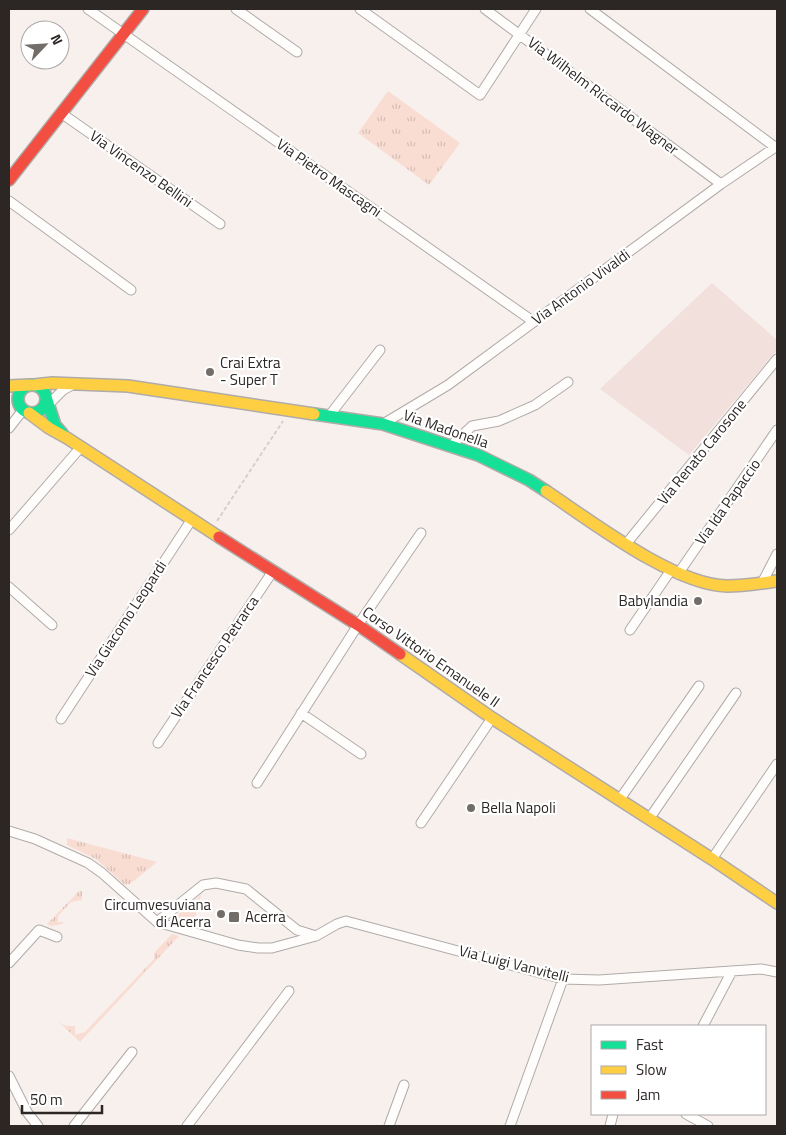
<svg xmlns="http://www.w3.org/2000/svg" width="786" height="1135" viewBox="0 0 786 1135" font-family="'Titillium Web',sans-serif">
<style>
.built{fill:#f1e0db}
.grass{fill:url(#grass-tufts)}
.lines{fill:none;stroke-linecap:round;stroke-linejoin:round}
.street-casing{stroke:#b0aba8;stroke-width:11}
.fast-casing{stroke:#b0aba8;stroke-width:14}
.slow-casing{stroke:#b0aba8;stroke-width:14}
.jam-casing{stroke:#b0aba8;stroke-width:14}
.path{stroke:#d4d0cf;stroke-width:2;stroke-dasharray:4 2.5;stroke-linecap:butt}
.street{stroke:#fefdfc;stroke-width:9}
.fast{stroke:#16e098;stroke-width:11}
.slow{stroke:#ffcf43;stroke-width:11}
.jam{stroke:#f24e42;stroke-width:11}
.poi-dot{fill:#736d6a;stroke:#fff;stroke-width:2}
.labels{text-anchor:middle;stroke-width:4.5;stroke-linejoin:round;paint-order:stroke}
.street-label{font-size:15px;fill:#2c2624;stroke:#fff}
.poi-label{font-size:15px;fill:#2c2624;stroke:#fff;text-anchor:start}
</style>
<defs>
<pattern id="grass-tufts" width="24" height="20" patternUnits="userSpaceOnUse" patternTransform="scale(1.25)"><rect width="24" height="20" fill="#f9ddd3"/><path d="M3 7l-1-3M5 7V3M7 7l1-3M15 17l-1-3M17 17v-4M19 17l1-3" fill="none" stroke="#d6beb5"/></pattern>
</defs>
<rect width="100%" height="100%" fill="#f8f0ed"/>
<path class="built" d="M712 283 777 340V350L689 455 600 389Z"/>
<path class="grass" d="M388 91 460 143 429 185 358 133Z
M67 838 157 862 130 884 125 885 96 859 67 845Z
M79 891H82V900L71 902 58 916V922H64L62 924 51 926 47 924Z
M201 895 194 922 179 918 178 914Z
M172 934 179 936 80 1042 59 1022 66 1026H75V1035L85 1032 154 959V953Z"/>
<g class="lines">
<g class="street-casing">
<path id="street" d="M88 9 534 322
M236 9 297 52
M360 9 480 95 536 9
M485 9 721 184
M590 9 775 147
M61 113 220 224
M9 201 131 290
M46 407 63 390 74 384
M329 416 380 350
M383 424 448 385 721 184 777 146
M9 428 23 410
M452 445 472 426 499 421 535 405 568 382
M9 530 81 447
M626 544 777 359
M678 574 777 430
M762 583 777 554
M9 587 52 625
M630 630 671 570
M301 713 361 754
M61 719 192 519
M158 743 273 571
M257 783 358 625 421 533
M620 799 699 686
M649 819 736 693
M421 823 492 718
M9 831 35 839 88 863 102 873 157 922 238 945 258 948H272L316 936
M712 859 777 764
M157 922 203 885 216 883 246 889 297 930 316 936 337 924 346 921 563 979 599 980 761 969 777 972
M9 963 39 930 57 937
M703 1026 732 971
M9 1076 27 1112 38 1126
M686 1114 708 1126
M74 1126 132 1052
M187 1126 289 991
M389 1126 404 1085
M510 1126 563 979
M610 1126 613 1114"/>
</g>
<g class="fast-casing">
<path id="fast" d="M18 399a14 14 0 1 1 28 0a14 14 0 1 1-28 0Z
M46 397 55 425 62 433
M314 414 383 424 478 455 529 480 546 491"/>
</g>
<g class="slow-casing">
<path id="slow" d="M34 385 52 383 128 386 314 414
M9 386 30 385
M29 413 49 428 67 438 219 537
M546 491C591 521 674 585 727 586 744 586 761 583 777 581
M400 654 492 718 712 859 777 903"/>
</g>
<g class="jam-casing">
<path id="jam" d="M9 180 143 9
M219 537 358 625 400 654"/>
</g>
<path class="path" d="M217 521 283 421"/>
<use href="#street" class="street"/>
<use href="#fast" class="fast"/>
<use href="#slow" class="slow"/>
<use href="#jam" class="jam"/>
</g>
<g class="poi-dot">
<circle cx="210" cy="372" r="5"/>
<circle cx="698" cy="601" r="5"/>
<circle cx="471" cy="808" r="5"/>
<circle cx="221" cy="914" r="5"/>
<rect x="228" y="911" width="12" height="12" rx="2.5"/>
</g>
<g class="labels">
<g class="street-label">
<text transform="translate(603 96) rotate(37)" y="5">Via Wilhelm Riccardo Wagner</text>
<text transform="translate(141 169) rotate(35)" y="5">Via Vincenzo Bellini</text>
<text transform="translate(329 178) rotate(35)" y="5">Via Pietro Mascagni</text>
<text transform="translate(581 287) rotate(-36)" y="5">Via Antonio Vivaldi</text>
<text transform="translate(446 429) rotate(19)" y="5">Via Madonella</text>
<text transform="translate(702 452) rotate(-51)" y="5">Via Renato Carosone</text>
<text transform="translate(728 502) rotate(-55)" y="5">Via Ida Papaccio</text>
<text transform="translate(126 619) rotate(-57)" y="5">Via Giacomo Leopardi</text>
<text transform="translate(215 657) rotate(-56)" y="5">Via Francesco Petrarca</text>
<text transform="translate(431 657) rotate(35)" y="5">Corso Vittorio Emanuele II</text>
<text transform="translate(514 964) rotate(14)" y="5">Via Luigi Vanvitelli</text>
</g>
<g class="poi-label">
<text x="220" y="368">Crai Extra<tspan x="220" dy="17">- Super T</tspan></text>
<text x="688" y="606" text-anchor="end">Babylandia</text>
<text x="481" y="813">Bella Napoli</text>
<text x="211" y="910" text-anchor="end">Circumvesuviana<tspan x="211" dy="17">di Acerra</tspan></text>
<text x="245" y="922">Acerra</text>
</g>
</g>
<rect width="786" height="1135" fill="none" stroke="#2c2624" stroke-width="20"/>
<rect x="591" y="1025" width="175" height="90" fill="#ffffff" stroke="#aba8a7"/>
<rect x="601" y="1041" width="25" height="8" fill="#16e098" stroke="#aba8a7"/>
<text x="636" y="1050" font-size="15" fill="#2c2624">Fast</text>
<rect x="601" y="1066" width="25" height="8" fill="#ffcf43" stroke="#aba8a7"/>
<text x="636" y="1075" font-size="15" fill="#2c2624">Slow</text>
<rect x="601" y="1091" width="25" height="8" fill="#f24e42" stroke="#aba8a7"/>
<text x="636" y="1100" font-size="15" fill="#2c2624">Jam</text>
<g transform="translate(45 45) rotate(65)"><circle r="24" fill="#ffffff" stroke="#aba8a7"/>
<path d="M0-4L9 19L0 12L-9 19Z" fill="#736d6a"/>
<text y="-8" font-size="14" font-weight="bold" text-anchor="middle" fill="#2c2624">N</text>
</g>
<path d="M22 1105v8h80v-8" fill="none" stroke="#2c2624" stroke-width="2.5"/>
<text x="30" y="1105" font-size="15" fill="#2c2624" stroke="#ffffff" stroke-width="4" paint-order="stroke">50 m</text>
</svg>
